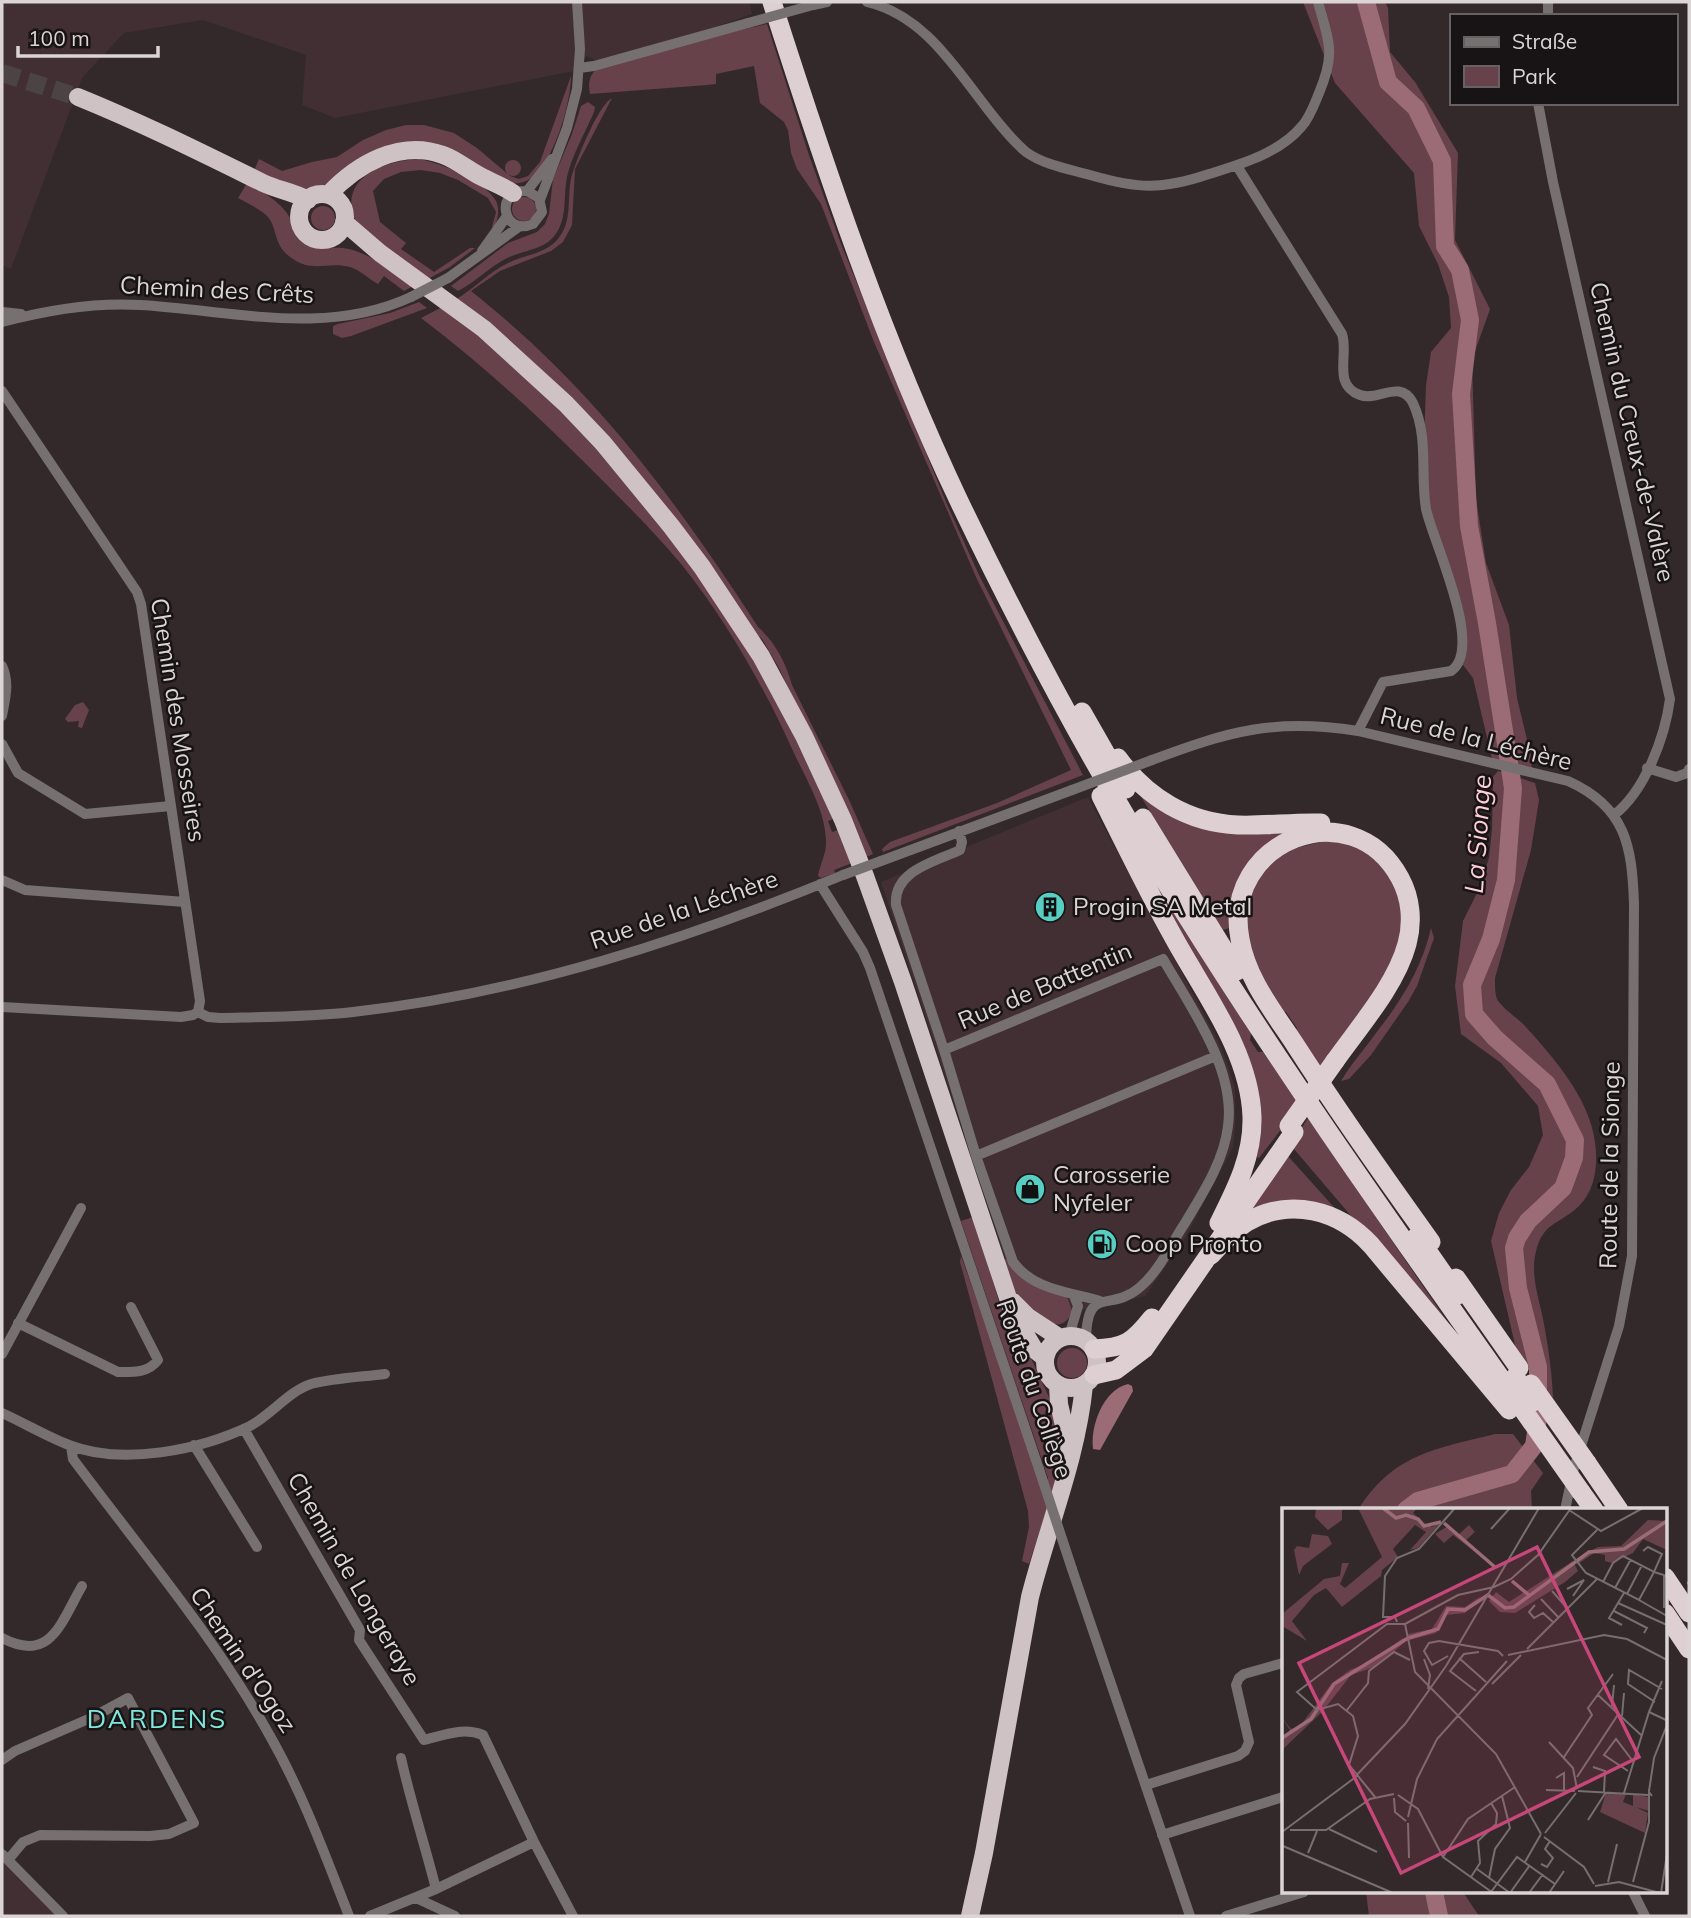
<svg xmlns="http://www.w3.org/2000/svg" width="1691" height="1918" viewBox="0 0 1691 1918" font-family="Mulish,sans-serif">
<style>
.built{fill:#412f33}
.green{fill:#67424a}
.water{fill:#9b6c75}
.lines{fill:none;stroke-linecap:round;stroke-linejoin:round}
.stream{stroke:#9b6c75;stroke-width:2.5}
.river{stroke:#9b6c75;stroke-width:18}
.trunk-tunnel{stroke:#4c4344;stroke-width:18;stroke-dasharray:18 9;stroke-linecap:butt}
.minor{stroke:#767071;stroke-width:10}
.trunk{stroke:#cec2c4;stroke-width:18}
.motorway{stroke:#ddcfd2;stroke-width:19}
.minor-bridge{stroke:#767071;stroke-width:10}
.motorway-bridge{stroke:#ddcfd2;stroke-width:19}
.labels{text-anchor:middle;stroke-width:5;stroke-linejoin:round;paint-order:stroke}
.street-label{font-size:24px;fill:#dcd5d6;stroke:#181314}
.poi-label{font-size:24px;fill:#dcd5d6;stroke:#181314;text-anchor:start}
.water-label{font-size:26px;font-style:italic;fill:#ffcfd8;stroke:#181314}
.neighbourhood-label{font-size:26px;letter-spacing:2px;fill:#7fe8dc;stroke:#181314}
.inset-river{fill:none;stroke:#9b6c75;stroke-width:3.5}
.inset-road{fill:none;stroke:#776e6f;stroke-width:2}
.view{fill:#c8477a;fill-opacity:0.15;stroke:#c8477a;stroke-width:3.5}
.inset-edge{fill:none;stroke:#dcd5d6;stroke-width:3.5}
</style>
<rect width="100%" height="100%" fill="#33292a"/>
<path class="built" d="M2 2H749L752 14 678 40 596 61 587 56 574 71 335 118 302 105 306 55 203 20 124 33 82 78 11 269 2 265Z
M1088 797 1221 1046 1235 1087V1129L1233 1147 1185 1238 1145 1296 1060 1315 1012 1280 881 882Z
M2 1854 57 1916H2Z"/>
<path class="green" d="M1303 2H1385L1388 8 1390 52 1415 82 1458 153 1455 240 1490 309 1472 360 1476 499 1486 563 1509 625 1517 698 1531 756 1532 772 1493 763 1473 678 1460 661 1462 638 1429 521 1424 445 1426 385 1431 352 1451 328 1449 297 1438 264 1419 226 1414 173 1335 83Z
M767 24 809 155 841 244 946 502 979 575 1083 775 883 852 882 849 890 842 997 803 1071 770 976 577 944 503 874 342 821 204 797 169 791 153 788 130 784 122 760 103 754 66 716 74V84L707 85 590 94C588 84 589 75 597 69L713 36Z
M571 76C571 103 553 169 526 181 502 192 480 163 460 153 446 146 430 142 414 141 401 141 384 145 373 152 349 164 329 196 298 189 284 186 268 177 254 171L259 159 282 171 312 162 337 157 363 140 386 130 406 125H424L454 133 477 148 510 176 519 179 528 176 540 162Z
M612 98 575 169 572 225 563 242 551 251 500 271 471 291C593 388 674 497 758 627 775 642 786 663 792 685L850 802 873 854 864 858 780 670 762 639 756 634 701 555 455 300C474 289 489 272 508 263 526 254 548 254 560 236 572 220 567 198 571 179 575 163 598 105 612 98Z
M588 102 595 107 594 112C585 133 572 155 567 177 563 196 568 218 555 235 544 250 524 250 507 258 489 267 476 282 458 291L451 286 508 243 537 232 545 224 549 214 553 179 572 134 581 106Z
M420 159C441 163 485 181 496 201 500 210 498 220 494 228L492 227 496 212 488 198 458 180 440 173 421 170 401 172 384 179 373 191 380 222 406 243 401 249 434 272 470 248H475L450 267 428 279 358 226C333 180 383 160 420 159Z
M505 168a8 8 0 1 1 16 0a8 8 0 1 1-16 0Z
M247 183C261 191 276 199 286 212 295 223 294 235 306 243 320 252 334 245 349 249 373 255 394 272 415 285L404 291 384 276 378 284C369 279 360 270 350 267 329 261 313 273 293 259 271 245 279 227 266 215 258 208 247 203 238 198Z
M512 209a12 12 0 1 1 24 0a12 12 0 1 1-24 0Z
M311 218a12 12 0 1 1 24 0a12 12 0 1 1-24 0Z
M419 302 427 308 351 336 342 338 333 334V326L338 324 390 313Z
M444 306 479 335 560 408 596 446 689 563 753 658 784 715 833 819 828 821 832 832 838 830 852 863 834 870 835 873 821 878 818 876C820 864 827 853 826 840 825 810 806 779 793 751 765 688 725 619 682 565 651 528 617 495 583 461 532 410 479 362 421 318Z
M83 702 89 710 82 728 78 727 79 721 68 722 65 719 75 705Z
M1498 771 1535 783 1539 800 1531 850 1495 978C1495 984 1495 994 1497 999 1502 1008 1516 1017 1524 1025 1553 1057 1589 1097 1595 1142 1598 1164 1596 1189 1579 1206 1558 1226 1542 1221 1535 1256 1531 1276 1539 1299 1543 1319 1548 1345 1552 1371 1553 1398L1516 1349 1491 1241 1499 1213 1511 1190 1529 1167 1543 1135 1538 1106 1501 1063 1461 1034 1455 986 1463 921 1477 893 1489 858 1492 829 1493 777Z
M1132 782 1179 815 1298 826 1277 842 1233 927 1223 930Z
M1333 839 1368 851 1394 878 1404 911 1396 957 1323 1074 1295 1032 1297 1028 1286 1012H1282L1253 964 1243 918 1254 880 1279 852Z
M1168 903 1251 1033 1250 1040 1258 1052H1263L1300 1105 1259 1158 1252 1155 1256 1118 1162 905Z
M1431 928 1434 938 1417 986 1408 1002 1371 1055 1349 1079 1341 1081C1351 1064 1364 1050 1376 1033 1401 1001 1422 968 1431 928Z
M1308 1118 1453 1330 1450 1332 1294 1149 1292 1143Z
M1287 1155 1341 1215 1332 1212 1240 1222Z
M973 1217 1001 1308 1029 1354 1053 1406 1060 1433 1059 1473 1029 1564 1022 1561 1029 1527 1028 1511 960 1262 961 1256 1044 1487 1048 1478 961 1221Z
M1007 1259 1067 1297 1072 1311C1063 1339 1032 1317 1021 1301 1012 1289 1008 1274 1003 1260Z
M1057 1363a15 15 0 1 1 30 0a15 15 0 1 1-30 0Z
M1495 1434H1513L1543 1473 1531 1491 1532 1510H1358C1393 1454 1435 1449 1495 1434Z
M1366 1892H1463L1479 1916H1369Z"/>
<path class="water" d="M1128 1384 1132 1386 1133 1391 1100 1450 1093 1449C1090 1426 1103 1390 1128 1384Z"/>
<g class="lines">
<path class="stream" d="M1688 1583 1689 1582"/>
<path class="river" d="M1366 2 1388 82 1416 108 1442 161 1445 246 1460 270 1470 320 1461 394 1469 526 1487 623 1513 788 1506 880 1491 939 1472 985 1474 1014 1495 1038 1547 1084 1575 1140 1574 1158 1563 1188 1528 1221 1517 1238 1514 1248 1518 1288 1538 1367V1418L1534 1446 1512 1474 1418 1501 1406 1510
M1434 1892 1439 1916"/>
<path class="trunk-tunnel" d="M2 73 78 97"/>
<path class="minor" d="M867 2C929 17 959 75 997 121 1006 132 1015 143 1026 152 1044 165 1069 169 1090 175 1138 189 1162 190 1209 174 1241 164 1280 153 1302 126 1310 117 1314 105 1319 93 1336 53 1329 42 1318 2
M813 5 827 2
M1548 16V2
M579 68 594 66 748 23
M1538 103 1553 182 1670 699C1665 737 1645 791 1614 815
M1237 166 1342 334C1349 355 1332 385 1360 395 1378 402 1400 378 1413 403 1429 438 1420 473 1426 509 1433 542 1485 648 1451 671L1383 682 1358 731
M527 191 539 198 542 212 533 224C502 237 494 189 527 191L552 159
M540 200 567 128 577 89 580 49 577 2
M482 251 507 216
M448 278 520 226
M2 312 21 314
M2 322C47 310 92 302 140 305 229 310 325 337 411 297
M2 391 137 592 141 604 200 1001 198 1012
M2 666C10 683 5 699 2 716
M2 744 18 773 85 814 171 806
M1152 760C1229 731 1275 718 1358 731L1568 781C1626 807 1632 846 1634 904L1632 1256 1619 1326 1574 1468 1565 1510
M1647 768 1676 777 1687 773 1689 769
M881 861 1072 790
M2 880 25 890 185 902
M820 884 863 952 870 968 1039 1469
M2 1007 181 1017 193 1015 198 1012
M198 1012 208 1017 220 1018C264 1017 309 1017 353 1012 523 993 685 940 843 875
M944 1050 896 905C893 871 934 862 960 850L962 842 959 831
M976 1156 1216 1056
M18 1323 118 1372C134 1372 148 1373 158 1360L131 1307
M1069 1336 1078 1306 1074 1296
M1086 1340C1087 1284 1109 1313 1139 1288 1159 1272 1171 1244 1185 1223 1203 1193 1224 1161 1228 1126 1236 1069 1190 1006 1163 959L944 1050 976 1156 1013 1262C1033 1290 1070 1292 1100 1301
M2 1354 81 1208
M2 1413C24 1423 46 1436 69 1445 122 1466 200 1450 250 1426 271 1415 289 1391 311 1384 335 1378 361 1377 385 1374
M244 1429 360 1630 359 1640 424 1740C444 1735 463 1727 483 1735L534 1842 573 1916
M194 1445 257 1547
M71 1446 73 1459C140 1549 215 1637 270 1736 303 1794 325 1855 349 1916
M1072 1569 1190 1916
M2 1638C51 1664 61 1622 82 1586
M401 1758C411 1803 425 1845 436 1889
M2 1760 15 1751 93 1717 128 1698 194 1823 169 1834 150 1836 40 1835 23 1842 8 1860
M1146 1785 1238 1756 1245 1751 1249 1742 1236 1685 1239 1678 1244 1674 1283 1663
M1162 1835 1283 1797
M2 1854 63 1916
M1633 1892 1645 1916
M416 1898 455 1916
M370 1916 436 1889 534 1842
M1226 1916 1304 1892"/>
<path class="trunk" d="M78 97C142 123 202 153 263 183 278 190 294 192 308 200
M299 217a23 23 0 1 1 46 0a23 23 0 1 1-46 0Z
M328 195C357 164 400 139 443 155 457 160 467 169 480 176 491 182 503 186 513 193
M344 222 380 253 484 329 566 404 603 443 671 526 702 567 761 656 804 736 843 820 865 876 903 982 1013 1313 1034 1349 1045 1358
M1013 1302 1028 1317 1060 1338
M1045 1362a26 26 0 1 1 52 0a26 26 0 1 1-52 0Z
M1058 1385 1059 1404 1069 1447
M970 1916 984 1853 1030 1597C1048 1526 1077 1458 1084 1385"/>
<path class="motorway" d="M772 2C826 171 883 341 959 501 1020 628 1086 753 1160 873 1269 1051 1391 1223 1512 1394
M1082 712 1126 789
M1118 758C1147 798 1189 823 1238 825 1266 826 1293 822 1321 823
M1101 796C1125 844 1148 892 1174 938 1204 993 1250 1052 1252 1117 1253 1156 1236 1189 1219 1223
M1143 818 1237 971
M1335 1061C1359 1027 1396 985 1407 944 1413 922 1411 898 1400 878 1352 789 1221 841 1240 939 1247 980 1274 1012 1296 1046 1339 1113 1385 1178 1431 1242
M1417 1236 1458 1295
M1211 1255C1222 1243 1233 1231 1247 1222 1290 1197 1339 1210 1371 1245L1509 1410
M1456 1278 1519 1368
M1094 1349C1125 1348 1133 1342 1152 1318
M1094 1375 1116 1370 1144 1349 1294 1132
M1587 1463 1619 1510
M1581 1492 1594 1510
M1665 1577 1689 1613
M1665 1613 1689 1649"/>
<path class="minor-bridge" d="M748 23 813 5
M411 297 448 278
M1072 790 1152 760
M843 875 881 861
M1039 1469 1072 1569"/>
<path class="motorway-bridge" d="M1289 1126 1335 1061
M1515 1377 1533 1402
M1531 1384 1587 1463
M1512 1394 1581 1492"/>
</g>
<defs>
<g id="building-disc" transform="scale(1.575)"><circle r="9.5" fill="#57cec1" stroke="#181314"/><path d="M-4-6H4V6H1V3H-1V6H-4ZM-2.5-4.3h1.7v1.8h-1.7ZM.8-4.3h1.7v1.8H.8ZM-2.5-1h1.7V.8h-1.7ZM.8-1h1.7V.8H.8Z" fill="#111"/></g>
<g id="shop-disc" transform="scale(1.575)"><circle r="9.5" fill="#57cec1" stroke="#181314"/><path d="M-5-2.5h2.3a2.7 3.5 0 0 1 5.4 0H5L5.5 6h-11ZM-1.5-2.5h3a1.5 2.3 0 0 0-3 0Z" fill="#111"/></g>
<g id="fuel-disc" transform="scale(1.575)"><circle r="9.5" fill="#57cec1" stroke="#181314"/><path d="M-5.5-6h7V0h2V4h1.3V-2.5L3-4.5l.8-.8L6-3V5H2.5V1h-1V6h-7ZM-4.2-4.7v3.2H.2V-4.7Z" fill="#111"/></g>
</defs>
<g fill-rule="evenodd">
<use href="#building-disc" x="1050" y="907"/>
<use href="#shop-disc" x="1030" y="1189"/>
<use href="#fuel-disc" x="1102" y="1244"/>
</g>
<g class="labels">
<g class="street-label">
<text transform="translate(217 290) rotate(3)" y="8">Chemin des Crêts</text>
<text transform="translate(1632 432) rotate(77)" y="8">Chemin du Creux-de-Valère</text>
<text transform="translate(178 720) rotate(81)" y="8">Chemin des Mosseires</text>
<text transform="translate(1476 739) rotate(14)" y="8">Rue de la Léchère</text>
<text transform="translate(684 910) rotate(-19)" y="8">Rue de la Léchère</text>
<text transform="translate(1045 986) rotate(-23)" y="8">Rue de Battentin</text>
<text transform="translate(1610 1165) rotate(-89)" y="8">Route de la Sionge</text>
<text transform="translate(1034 1389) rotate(71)" y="8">Route du Collège</text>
<text transform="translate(354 1579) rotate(60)" y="8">Chemin de Longeraye</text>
<text transform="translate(243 1660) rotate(56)" y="8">Chemin d'Ogoz</text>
</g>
<g class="poi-label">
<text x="1073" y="915">Progin SA Metal</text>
<text x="1053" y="1183">Carosserie<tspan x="1053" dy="28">Nyfeler</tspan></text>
<text x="1125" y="1252">Coop Pronto</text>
</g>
<g class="water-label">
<text transform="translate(1478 834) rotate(-86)" y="9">La Sionge</text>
</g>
<g class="neighbourhood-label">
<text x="157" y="1728">DARDENS</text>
</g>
</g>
<g transform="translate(1282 1508)">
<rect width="385" height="385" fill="#33292a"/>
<path d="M34 0H60V12L46 22 33 9ZM76 0H135L131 5 142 15 150 19 158 15 136 40 128 42 144 24 133 17 111 41 116 49 100 62 99 68 60 99 44 80 32 87 10 113 25 133 0 118V106L42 71 58 68 60 55H67L58 76 63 80 100 49ZM366 12 385 13V42L361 31 351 45 330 55 323 53V47L312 45 296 56 292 52 316 39 339 38ZM187 17 193 24 182 34 205 53 171 27 162 35 153 26 166 18 176 27ZM30 26 46 28 50 36 21 58 17 67 12 42 15 38 27 40ZM291 53 296 63 283 74 233 105 218 104 207 93 214 84 227 94ZM199 88 183 105 164 107 154 125 124 133 95 158 69 167 40 204 0 242V229L8 222 0 210 9 221 19 217 50 175 68 162 92 152 121 130 124 132 126 126 150 121 164 98 183 99ZM324 285 344 286 341 294 351 298V286L366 289 367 303 354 299 366 305 363 325 318 304Z" fill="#67424a"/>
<path class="inset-river" d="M101 0 114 10 124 7 136 11 142 18 159 14M162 15 214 60M230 73 248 88M0 230 29 211 52 176 126 130 156 121 166 101 183 102 206 87 223 100 232 99 307 44 342 41 385 13"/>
<path class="inset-road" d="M287 2 319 23 361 0M209 21 228 0M315 22 290 47 304 65 357 92 372 64 385 68M321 74 331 55 341 48 372 64 380 46 366 39 361 43M333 80 349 51M285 81 302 72 291 88M270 83 286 101M342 85 336 95 385 117M345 86 360 57M259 91 277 110M357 92 385 108M336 95 327 110 340 117M253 97 247 104 252 110 261 105 272 115M382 100V67M332 103 365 120 362 125M115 114 113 109H101L103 68 115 50 137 41 173 0M123 116 133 164 214 246 259 326M123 116 176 87 212 79 229 71 256 47 289 0M245 141 315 71M226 147 322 127 345 131 385 152M166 148 150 157 142 143 147 135 157 133 216 143 221 148M177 150 204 174M142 151 148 167 146 181M210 176 239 147M194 183 168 163 182 146 197 144M316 187 359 227M373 194 346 176 347 162 380 181M330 198 332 177M65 202 86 175 87 163 112 144 128 152M367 204 380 173M340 208 342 185M267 234 291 260 295 281M282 249 310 207 306 200 331 166M311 259 323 263 322 284M346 263 322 247 334 231 350 252M295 269 337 205M274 270 282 265V283M264 282 293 283M296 283 366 287M367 283 372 250 385 217M342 285 367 204 384 212M116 287 136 301 161 349 211 385M93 289 67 257 76 228 71 208 56 196 35 202 15 184 105 116H123M112 290 113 304 124 313M126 309 135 271 155 231 225 153M306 312 324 284M126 315 127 350M47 321 95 344M8 322H44L88 291 112 286M0 324 71 271 123 216 164 158 257 0M263 325 294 285M262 329 302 359 312 376M1 338 111 385M26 345 35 323M161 349 186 311 233 279M243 354 259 326M259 356 265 359 271 350 263 341 268 333M195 361 228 385M189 369 198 355 196 333 214 316 215 305 209 295M207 370 213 341 228 320 220 288M326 374 335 336M351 374 367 314V284L370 288M313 378 337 374 378 385M209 384 235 349 273 376M228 385 248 357M247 385 261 366M267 385 282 363M379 385 385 346"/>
<path class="view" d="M255 39 357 249 119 365 17 155Z"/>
<rect width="385" height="385" class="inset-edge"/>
</g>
<rect width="1691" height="1918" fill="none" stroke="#dcd5d6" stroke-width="7"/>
<rect x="1450" y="14" width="228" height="91" fill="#181314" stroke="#666162" stroke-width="2"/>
<rect x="1464" y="37" width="35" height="10" fill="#767071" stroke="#666162" stroke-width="2"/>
<text x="1512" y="49" font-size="21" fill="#dcd5d6">Straße</text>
<rect x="1464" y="66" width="35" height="21" fill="#67424a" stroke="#666162" stroke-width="2"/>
<text x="1512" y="84" font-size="21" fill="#dcd5d6">Park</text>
<path d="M18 46v10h140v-10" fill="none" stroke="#dcd5d6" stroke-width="3.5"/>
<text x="28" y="46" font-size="21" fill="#dcd5d6" stroke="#181314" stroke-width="5" paint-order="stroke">100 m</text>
</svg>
